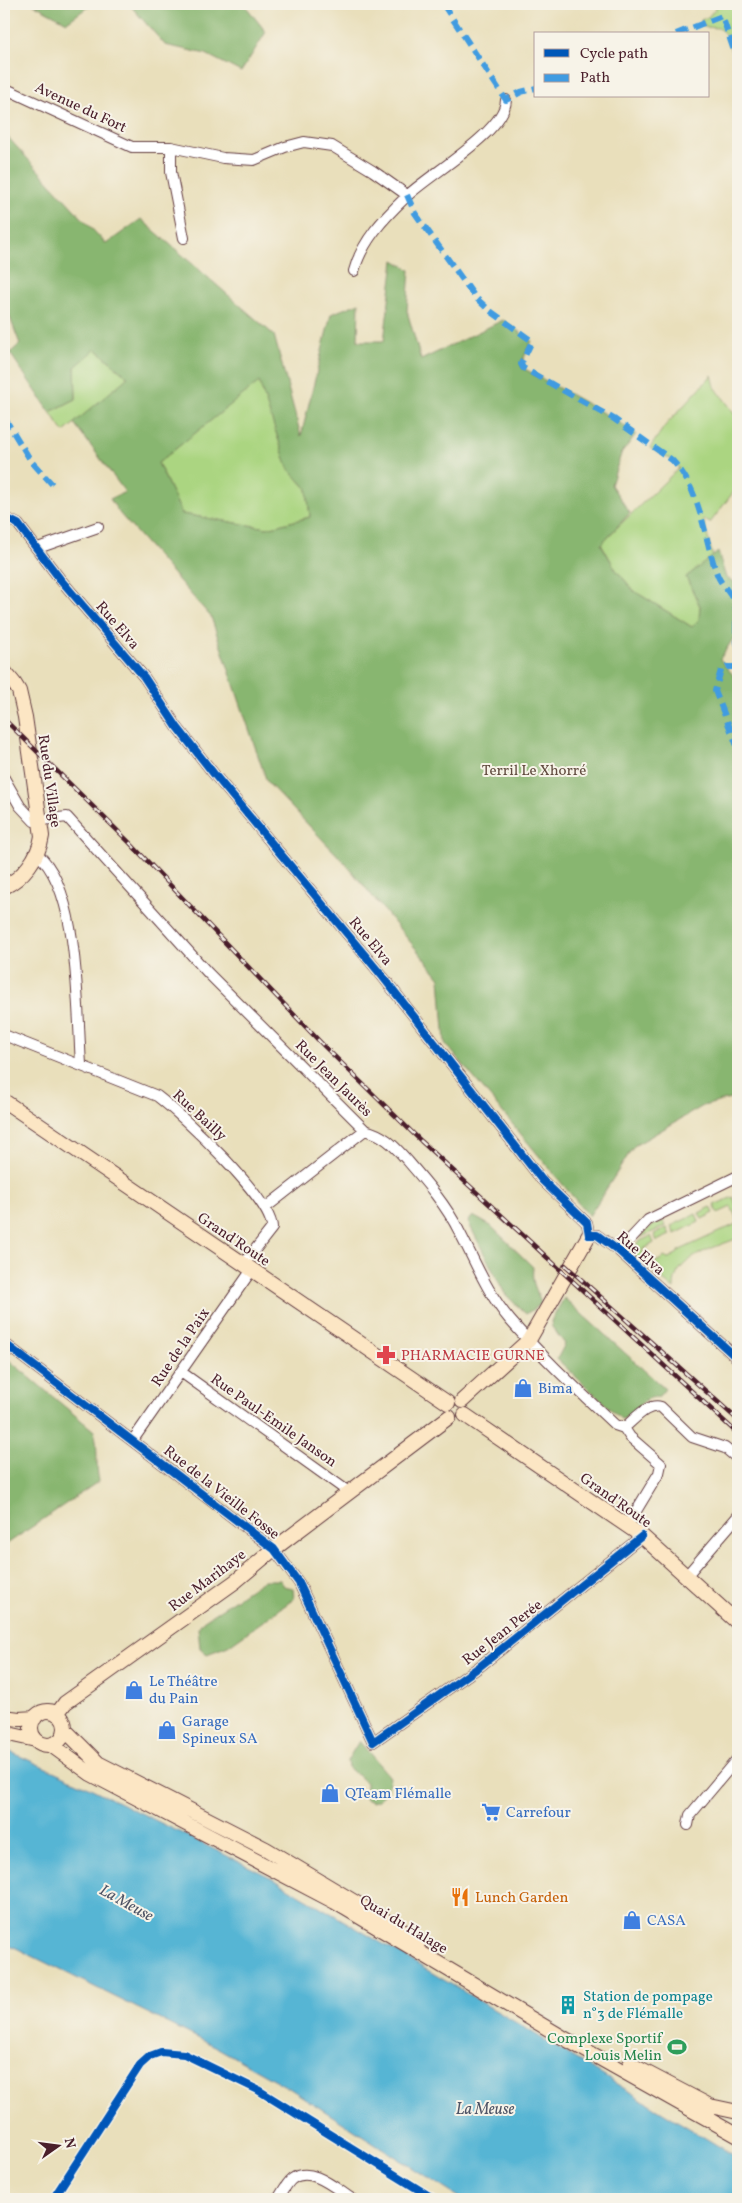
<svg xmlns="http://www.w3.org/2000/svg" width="742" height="2203" viewBox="0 0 742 2203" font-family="Vollkorn,serif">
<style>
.green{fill:#abd581;stroke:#7a7a56}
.forest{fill:#88b66f;stroke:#696a4d;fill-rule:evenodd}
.water{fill:#56b5d4;stroke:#506a80}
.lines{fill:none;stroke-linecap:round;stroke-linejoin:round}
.street-casing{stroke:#623c41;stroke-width:12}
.secondary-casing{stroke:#623c41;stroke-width:16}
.street{stroke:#fff;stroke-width:10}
.secondary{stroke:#fce6c4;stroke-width:14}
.rail-casing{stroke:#4a1f2b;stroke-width:4.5}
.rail{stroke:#f7f3e8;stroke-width:2.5;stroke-dasharray:8;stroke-linecap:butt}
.quiet{stroke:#409be1;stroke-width:6;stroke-dasharray:12 6;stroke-linecap:butt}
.cycleway-casing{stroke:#f7f3e8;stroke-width:11}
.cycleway{stroke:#0057b8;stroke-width:8}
.labels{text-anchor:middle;stroke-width:4;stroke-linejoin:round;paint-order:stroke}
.street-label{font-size:15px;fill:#4a1f2b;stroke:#f7f3e8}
.park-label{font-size:15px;fill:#624c40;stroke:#f7f3e8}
.health-label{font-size:15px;fill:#be3a42;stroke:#f7f3e8;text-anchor:start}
.shop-label{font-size:15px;fill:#366cbe;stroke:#f7f3e8;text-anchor:start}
.food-label{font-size:15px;fill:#c56008;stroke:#f7f3e8;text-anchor:start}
.culture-label{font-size:15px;fill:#0d838f;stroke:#f7f3e8;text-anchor:start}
.leisure-label{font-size:15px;fill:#27864d;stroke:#f7f3e8;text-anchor:end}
.water-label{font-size:16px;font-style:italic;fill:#4e5466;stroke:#f7f3e8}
</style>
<rect width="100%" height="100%" fill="#f7f3e8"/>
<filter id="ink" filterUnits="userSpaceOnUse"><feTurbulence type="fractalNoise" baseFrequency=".02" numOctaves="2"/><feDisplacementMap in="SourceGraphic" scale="10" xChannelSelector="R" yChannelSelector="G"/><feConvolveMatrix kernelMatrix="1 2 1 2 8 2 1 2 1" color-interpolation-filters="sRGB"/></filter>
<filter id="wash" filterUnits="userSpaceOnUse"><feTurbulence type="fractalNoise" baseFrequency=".0096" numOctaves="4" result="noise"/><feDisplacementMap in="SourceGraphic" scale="20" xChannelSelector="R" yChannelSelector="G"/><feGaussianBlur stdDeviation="1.12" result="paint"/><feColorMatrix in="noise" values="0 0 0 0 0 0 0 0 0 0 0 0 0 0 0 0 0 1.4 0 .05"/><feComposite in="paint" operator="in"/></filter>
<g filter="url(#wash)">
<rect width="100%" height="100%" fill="#e9dfbb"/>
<path class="green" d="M714 4H738V73L726 35 719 28 704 27 701 20 708 17 715 9Z
M96 349 129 378 64 432 50 412 76 399 75 366Z
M712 375 715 387 738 418V486L710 523 703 519 713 557 686 577 700 606 699 620 692 627 634 591 616 570 601 543 679 468 672 460 650 448 664 427Z
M259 381 288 468 307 489 310 517 267 528 182 514 158 463Z
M733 1197 738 1209V1221L731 1207 718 1213 714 1205Z
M711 1207 714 1213 702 1219 699 1213Z
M696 1214 699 1222 675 1234 671 1226Z
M663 1221 666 1226 639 1238 650 1227Z
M738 1223V1238C714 1248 672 1258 674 1289L644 1264 648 1262 650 1265 665 1257 667 1259 678 1253V1251Z
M667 1228 670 1235 657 1241 654 1234Z
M651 1236 654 1243 642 1250 645 1256 636 1258 632 1250 638 1242Z"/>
<path class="forest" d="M33 4H92L67 22Z
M129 4H244L266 32 241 72 206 54 165 45Z
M4 133 106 244 141 219 274 335 301 436 331 314 359 303 358 341H384L394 260 410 270 407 311 421 360 503 320 532 341 521 364 523 368 614 419 636 434 621 454 611 485 630 513 601 544 616 570 634 591 692 627 699 620 700 606 686 577 718 552 726 578 738 584V631L720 659 738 681V1097L703 1106 634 1146 589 1216 445 1043 440 978 345 863 267 782 211 617 120 514 110 499 125 492 74 423 128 377 96 349 75 367 76 399 50 412 10 353 20 344 4 302ZM259 382 288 468 307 489 310 517 267 528 182 514 158 463Z
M473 1216 491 1226 533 1267C531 1285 537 1288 541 1304L526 1314 505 1294 468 1222Z
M564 1298 665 1389 658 1397C637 1397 638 1417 621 1419L557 1359 565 1344 552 1327 551 1321Z
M4 1356 94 1431C99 1447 95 1464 99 1481L4 1546Z
M264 1580H280L284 1586 293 1588 294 1599 228 1646 207 1654 200 1648 198 1628 203 1621Z
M359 1741 390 1777 388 1788 379 1800 372 1802 365 1799 366 1783 348 1767 347 1761Z"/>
<path class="water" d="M4 1749 82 1784 270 1877 525 2028 738 2158V2199H461L289 2088 216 2047 4 1942Z"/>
</g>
<g filter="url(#ink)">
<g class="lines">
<g class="street-casing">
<path id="street" d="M4 88 132 147H171L223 158 254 160 285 147 304 142 332 146 373 171 407 195
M171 147V172L184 238
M354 271C362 241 384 218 406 197 428 175 505 132 506 100
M4 517 18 524 60 579 144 677 177 727 214 774 383 977 542 1180 587 1223 589 1235H597L619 1251 738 1359
M38 548 98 527
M4 778 20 806 34 821 67 817 208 973 365 1130C385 1135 394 1146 407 1160 426 1182 446 1205 459 1231 475 1261 487 1293 510 1320 542 1357 579 1391 615 1425L624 1428C635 1419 647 1403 661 1407L692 1437 725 1448 738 1459
M37 854C80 888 77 1010 81 1064
M4 1035 157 1096C182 1115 272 1199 272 1228L243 1265
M265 1208 365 1130
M619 1251 648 1220 738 1176
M4 1343 274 1549 299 1583 373 1742 479 1667 642 1536
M181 1372 350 1493
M624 1428 630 1437 661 1464 659 1473 627 1526
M133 1440 251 1271
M687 1575 738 1516
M688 1825 690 1815 738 1758
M278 2199C282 2193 286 2184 292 2179 311 2165 336 2189 352 2199"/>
</g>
<g class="secondary-casing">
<path id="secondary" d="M4 671 14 683 19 691 25 717 42 836C39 857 23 878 4 887
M4 1101 448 1403
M462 1401 529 1340 589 1235
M465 1415 642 1536 738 1623
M31 1728a17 17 0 1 1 34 0a17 17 0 1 1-34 0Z
M57 1714 65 1703 236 1581 274 1549 449 1417
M4 1717 19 1719 35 1718
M65 1730 98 1763 266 1849 420 1941
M4 1733 36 1740
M51 1745 91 1774 335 1902 562 2037 738 2136
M630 2064 710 2106 738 2112"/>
</g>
<use href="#street" class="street"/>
<use href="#secondary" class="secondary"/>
<g class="rail-casing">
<path id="rail" d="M4 719 129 842 324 1046 421 1141 738 1434
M565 1265 738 1420"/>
</g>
<use href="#rail" class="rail"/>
<path class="quiet" d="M443 4 506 100 521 92 536 88
M676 34 722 16 738 62
M407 195 415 213 475 297 489 310 532 341 521 364 523 368 614 419 672 460C702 492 703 535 717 574 721 585 731 593 735 604 738 618 734 633 738 646
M4 417 31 461 52 484
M738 667H727L721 670 715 691 738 748"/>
<g class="cycleway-casing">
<path id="cycleway" d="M4 517 18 524 60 579 144 677 177 727 214 774 383 977 542 1180 587 1223 589 1235H597L619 1251 738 1359
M4 1343 274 1549 299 1583 373 1742 479 1667 642 1536
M53 2199 140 2065 150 2056 161 2052 184 2054 258 2090 434 2199"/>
</g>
<use href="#cycleway" class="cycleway"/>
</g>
</g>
<defs>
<g id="pharmacy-bare" transform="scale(1.5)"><path d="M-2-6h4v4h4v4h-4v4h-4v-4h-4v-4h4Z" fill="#e0444e" stroke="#f7f3e8" stroke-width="2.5" paint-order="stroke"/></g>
<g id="shop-bare" transform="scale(1.5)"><path d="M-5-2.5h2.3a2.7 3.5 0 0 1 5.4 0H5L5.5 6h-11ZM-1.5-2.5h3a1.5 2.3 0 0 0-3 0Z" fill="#3f7fe0" stroke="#f7f3e8" stroke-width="2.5" paint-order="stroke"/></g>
<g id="supermarket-bare" transform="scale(1.5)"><path d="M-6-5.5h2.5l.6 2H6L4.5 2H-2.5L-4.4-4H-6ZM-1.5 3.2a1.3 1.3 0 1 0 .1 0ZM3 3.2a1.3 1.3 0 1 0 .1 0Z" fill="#3f7fe0" stroke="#f7f3e8" stroke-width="2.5" paint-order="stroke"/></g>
<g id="restaurant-bare" transform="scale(1.5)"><path d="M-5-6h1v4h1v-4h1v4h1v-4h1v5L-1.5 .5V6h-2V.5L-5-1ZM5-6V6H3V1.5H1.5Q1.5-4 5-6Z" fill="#e8710a" stroke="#f7f3e8" stroke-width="2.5" paint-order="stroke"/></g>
<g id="building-bare" transform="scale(1.5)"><path d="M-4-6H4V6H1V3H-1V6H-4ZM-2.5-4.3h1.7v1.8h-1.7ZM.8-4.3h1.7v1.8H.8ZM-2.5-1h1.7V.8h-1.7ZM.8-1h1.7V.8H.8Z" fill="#0f9aa8" stroke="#f7f3e8" stroke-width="2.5" paint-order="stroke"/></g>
<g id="stadium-bare" transform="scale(1.5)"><path d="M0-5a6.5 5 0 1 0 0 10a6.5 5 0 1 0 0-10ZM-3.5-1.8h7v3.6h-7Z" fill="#2e9e5b" stroke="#f7f3e8" stroke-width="2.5" paint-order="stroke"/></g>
</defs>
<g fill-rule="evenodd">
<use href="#pharmacy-bare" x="386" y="1355"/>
<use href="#shop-bare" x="523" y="1388"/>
<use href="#shop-bare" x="134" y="1690"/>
<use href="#shop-bare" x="167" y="1730"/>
<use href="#shop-bare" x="330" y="1793"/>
<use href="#supermarket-bare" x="491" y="1812"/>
<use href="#restaurant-bare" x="460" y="1897"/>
<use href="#shop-bare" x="632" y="1920"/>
<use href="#building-bare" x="568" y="2005"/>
<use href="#stadium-bare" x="677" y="2047"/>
</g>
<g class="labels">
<g class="street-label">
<text transform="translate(81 107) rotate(25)" y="5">Avenue du Fort</text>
<text transform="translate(118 625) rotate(49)" y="5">Rue Elva</text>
<text transform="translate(50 781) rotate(82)" y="5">Rue du Village</text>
<text transform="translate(371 941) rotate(50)" y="5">Rue Elva</text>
<text transform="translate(334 1078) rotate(45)" y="5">Rue Jean Jaurès</text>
<text transform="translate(200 1115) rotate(43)" y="5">Rue Bailly</text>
<text transform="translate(234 1239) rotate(34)" y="5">Grand'Route</text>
<text transform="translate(641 1253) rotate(41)" y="5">Rue Elva</text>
<text transform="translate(180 1347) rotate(-56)" y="5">Rue de la Paix</text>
<text transform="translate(274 1420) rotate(35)" y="5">Rue Paul-Emile Janson</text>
<text transform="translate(222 1492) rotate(38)" y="5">Rue de la Vieille Fosse</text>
<text transform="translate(616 1500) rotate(35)" y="5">Grand'Route</text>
<text transform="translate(207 1580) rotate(-37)" y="5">Rue Marihaye</text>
<text transform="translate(502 1632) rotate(-38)" y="5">Rue Jean Perée</text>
<text transform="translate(404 1924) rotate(31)" y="5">Quai du Halage</text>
</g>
<g class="park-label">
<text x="534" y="775">Terril Le Xhorré</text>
</g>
<g class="health-label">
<text x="401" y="1360">PHARMACIE GURNE</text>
</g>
<g class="shop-label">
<text x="538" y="1393">Bima</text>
<text x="149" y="1686">Le Théâtre<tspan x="149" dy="17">du Pain</tspan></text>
<text x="182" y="1726">Garage<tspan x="182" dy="17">Spineux SA</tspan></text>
<text x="345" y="1798">QTeam Flémalle</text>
<text x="506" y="1817">Carrefour</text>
<text x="647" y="1925">CASA</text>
</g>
<g class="food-label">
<text x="475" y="1902">Lunch Garden</text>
</g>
<g class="culture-label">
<text x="583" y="2001">Station de pompage<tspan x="583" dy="17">n°3 de Flémalle</tspan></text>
</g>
<g class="leisure-label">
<text x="662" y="2043">Complexe Sportif<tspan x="662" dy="17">Louis Melin</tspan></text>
</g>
<g class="water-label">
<text transform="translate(127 1902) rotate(29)" y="6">La Meuse</text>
<text x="485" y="2114">La Meuse</text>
</g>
</g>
<rect width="742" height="2203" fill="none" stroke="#f7f3e8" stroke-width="20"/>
<rect x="534" y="32" width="175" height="65" fill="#f7f3e8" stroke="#b29e9c"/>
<rect x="544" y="49" width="25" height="8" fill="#0057b8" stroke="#b29e9c"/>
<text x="580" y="58" font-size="15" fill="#4a1f2b">Cycle path</text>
<rect x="544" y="74" width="25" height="8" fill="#409be1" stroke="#b29e9c"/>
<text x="580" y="82" font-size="15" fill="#4a1f2b">Path</text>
<g transform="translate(58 2146) rotate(76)" stroke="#f7f3e8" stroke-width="4" paint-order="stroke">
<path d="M0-4L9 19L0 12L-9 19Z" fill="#4a1f2b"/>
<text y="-8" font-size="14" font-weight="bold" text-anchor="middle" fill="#4a1f2b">N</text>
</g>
</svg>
